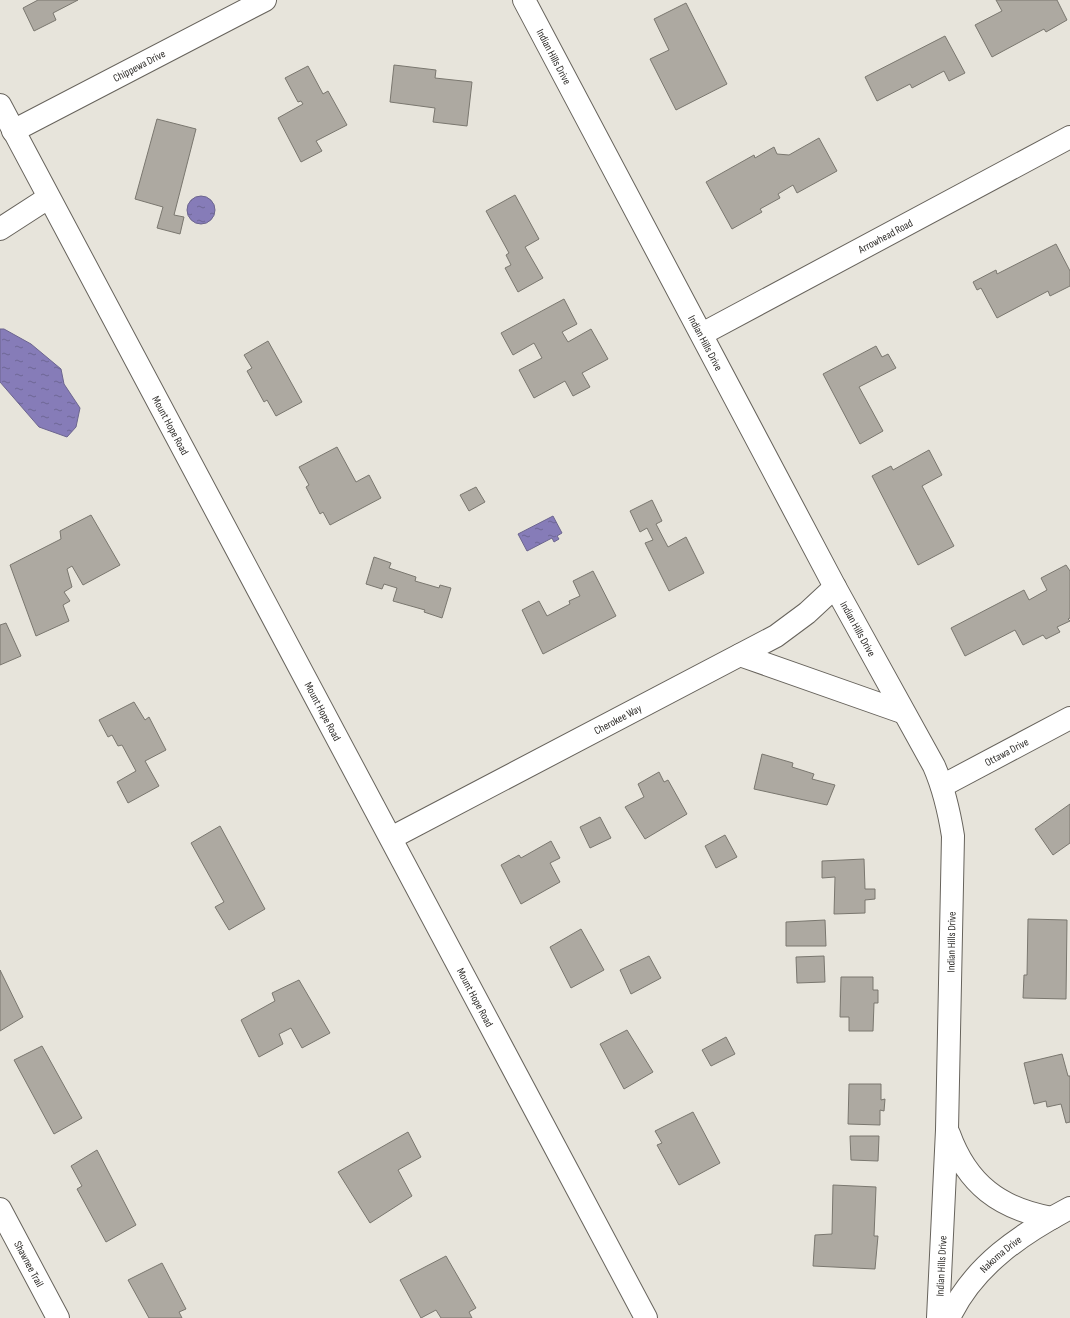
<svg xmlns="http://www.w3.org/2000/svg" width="1070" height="1318" viewBox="0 0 1070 1318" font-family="'Sofia Sans Condensed',sans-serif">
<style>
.water{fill:url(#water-ripples);stroke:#6c658e}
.building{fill:#ada9a1;stroke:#7a776f}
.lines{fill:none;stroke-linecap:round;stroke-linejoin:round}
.minor-casing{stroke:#67635c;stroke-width:24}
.minor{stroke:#fff;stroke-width:22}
.labels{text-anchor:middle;stroke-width:3;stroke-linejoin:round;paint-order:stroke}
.street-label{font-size:11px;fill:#312f2c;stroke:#fff}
</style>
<defs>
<pattern id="water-ripples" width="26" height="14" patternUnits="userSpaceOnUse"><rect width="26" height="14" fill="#867cb8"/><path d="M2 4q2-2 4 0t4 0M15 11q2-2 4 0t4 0" fill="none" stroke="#6e6696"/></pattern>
</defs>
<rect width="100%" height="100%" fill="#e7e4db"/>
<path class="water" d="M187 210a14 14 0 1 1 28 0a14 14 0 1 1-28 0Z
M0 329H4L31 344 61 369 64 384 80 408 76 427 67 437 39 427 0 382Z
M553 516 562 533 557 536 559 539 554 542 552 538 527 551 518 534Z"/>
<path class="building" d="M38 0H78L53 13 56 20 34 31 23 8Z
M996 0H1057L1067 20 1046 32 1044 29 992 57 975 25 1002 11Z
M686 3 727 84 676 110 650 59 669 50 654 19Z
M945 36 965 73 949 81 944 71 912 88 910 84 877 101 865 77Z
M394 65 436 70 435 78 472 82 467 126 433 122 435 108 390 102Z
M308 66 323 94 328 91 347 125 316 141 322 151 301 162 278 118 303 104 301 101 298 102 285 78Z
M157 119 196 129 174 215 184 217 180 234 157 228 163 207 135 199Z
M819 138 837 171 797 193 793 185 778 194 780 198 760 209 762 212 732 229 706 182 754 155 755 158 774 147 777 154 789 155Z
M515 195 539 239 525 247 543 278 518 292 505 268 511 265 506 255 509 253 486 211Z
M1056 244 1070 271V286L1050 296 1048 291 997 318 981 288 977 290 973 282 996 270 997 274Z
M564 299 577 324 562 332 568 342 591 329 608 359 582 373 590 387 573 396 565 381 534 398 519 370 542 358 534 343 513 355 501 333Z
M268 341 302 402 276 416 267 400 264 402 247 371 252 368 244 355Z
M876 346 882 357 888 354 896 368 859 387 883 431 860 444 823 374Z
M337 447 356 482 369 475 381 498 330 525 323 512 320 514 306 487 309 485 299 467Z
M929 450 942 475 922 486 954 546 918 565 872 476 891 466 893 470Z
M476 487 485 502 469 511 460 495Z
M652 500 662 521 656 524 668 547 686 537 704 573 669 591 645 543 653 540 647 528 640 532 630 511Z
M91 515 120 565 83 585 72 566 67 569 72 587 64 592 70 601 63 605 69 621 36 636 10 565 61 539 60 531Z
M374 557 391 563 389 568 416 577 415 581 439 588 440 585 451 588 442 618 424 612 425 610 393 601 397 588 384 584 382 589 366 584Z
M1066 565 1070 571V618L1068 619 1070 621 1057 627 1060 632 1046 639 1043 635 1023 645 1015 630 965 656 951 628 1024 590 1029 600 1047 590 1041 578Z
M593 571 616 616 543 654 522 610 539 601 547 616 570 604 569 601 580 596 573 581Z
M6 623 21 656 0 665V625Z
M134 702 145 720 149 717 166 750 145 761 159 786 128 803 117 782 136 771 122 745 118 746 112 735 108 737 99 720Z
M762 754 793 763 792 767 814 774 812 779 835 785 827 805 754 789Z
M659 772 664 782 668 780 687 814 645 839 625 807 644 797 638 784Z
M1070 804V843L1053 855 1035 829Z
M600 817 611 838 590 848 580 827Z
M220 826 265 909 229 930 215 907 224 902 191 843Z
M725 835 737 857 716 868 705 846Z
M551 841 560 858 550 863 560 882 521 904 501 865 519 855 521 858Z
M864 859 865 889H875V899L865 900V913L834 914 835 877 822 878V861Z
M1028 919 1067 920 1066 999 1023 998 1024 975H1027Z
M825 920 826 946H786V922Z
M581 929 604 970 571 988 550 947Z
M649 956 661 978 631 994 620 970Z
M824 956 825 982 797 983 796 957Z
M0 970 23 1017 0 1031Z
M841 977H873V990H878V1003H874L873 1031H849V1017H840Z
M299 980 330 1033 302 1048 291 1028 279 1034 283 1044 259 1057 241 1020 275 1001 272 993Z
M627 1030 653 1072 624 1089 600 1044Z
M726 1037 735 1054 711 1066 702 1050Z
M42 1046 82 1118 54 1134 14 1060Z
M1062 1054 1068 1076H1070V1122L1066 1123 1061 1104 1047 1107 1046 1101 1034 1104 1024 1063Z
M849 1084H881V1100L885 1099 884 1111 880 1110V1125L848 1124Z
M693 1112 720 1163 679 1185 657 1145 662 1143 655 1131Z
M408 1132 421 1157 398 1170 412 1196 370 1223 338 1172Z
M850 1136H879L878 1161 851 1160Z
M97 1150 136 1225 106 1242 77 1189 82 1186 71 1166Z
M833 1185 876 1187 874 1236H878L875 1269 813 1266 815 1235 832 1234Z
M446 1256 476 1308 469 1312 472 1318H441L436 1310 421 1318 400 1280Z
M162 1263 186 1309 179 1312 182 1318H149L128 1280Z"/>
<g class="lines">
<g class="minor-casing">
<g id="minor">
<path id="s1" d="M524 0 835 587 934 766C944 789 949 811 953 836L947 1130 938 1318"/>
<path id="s2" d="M0 105 646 1318"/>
<path id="s3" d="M13 131 265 0"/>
<path d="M0 229 48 198"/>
<path id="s4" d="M702 334 1070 137"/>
<path d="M740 655 902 712"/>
<path id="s5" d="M942 786 1070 718"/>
<path id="s6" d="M391 838 776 636 807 613 835 587"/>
<path d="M949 1134C967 1184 1000 1209 1052 1218"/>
<path id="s7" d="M0 1209 58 1318"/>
<path id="s8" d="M949 1318C973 1266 1021 1234 1070 1208"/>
</g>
</g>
<use href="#minor" class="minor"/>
</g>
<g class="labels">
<g class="street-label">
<text dy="4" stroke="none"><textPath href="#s1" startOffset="64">Indian Hills Drive</textPath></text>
<text dy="4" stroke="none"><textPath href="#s3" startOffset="142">Chippewa Drive</textPath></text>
<text dy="4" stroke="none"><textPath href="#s4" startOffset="208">Arrowhead Road</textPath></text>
<text dy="4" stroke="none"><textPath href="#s1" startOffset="388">Indian Hills Drive</textPath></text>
<text dy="4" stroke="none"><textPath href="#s2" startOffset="363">Mount Hope Road</textPath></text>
<text dy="4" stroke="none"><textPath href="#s1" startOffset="712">Indian Hills Drive</textPath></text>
<text dy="4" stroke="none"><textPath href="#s2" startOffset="687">Mount Hope Road</textPath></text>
<text dy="4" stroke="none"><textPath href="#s6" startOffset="256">Cherokee Way</textPath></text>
<text dy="4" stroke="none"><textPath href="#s5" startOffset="73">Ottawa Drive</textPath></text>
<text transform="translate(951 942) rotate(-89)" y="4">Indian Hills Drive</text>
<text dy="4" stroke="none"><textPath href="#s2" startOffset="1011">Mount Hope Road</textPath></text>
<text dy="4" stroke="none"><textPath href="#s8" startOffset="83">Nakoma Drive</textPath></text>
<text dy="4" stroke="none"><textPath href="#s7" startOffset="62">Shawnee Trail</textPath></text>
<text transform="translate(941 1266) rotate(-87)" y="4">Indian Hills Drive</text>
</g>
</g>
</svg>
